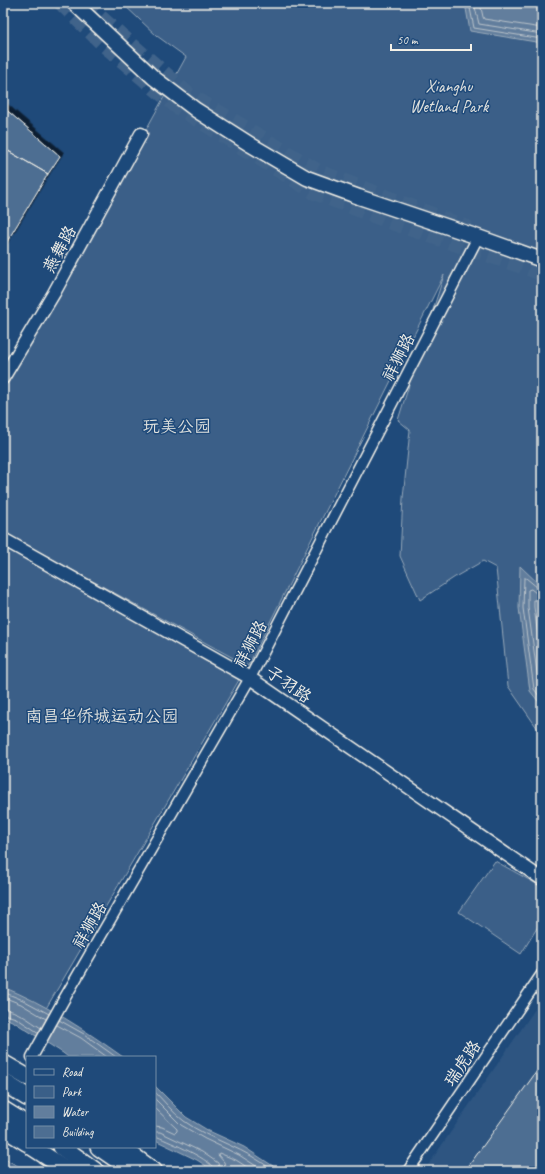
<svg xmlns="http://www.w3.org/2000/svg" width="545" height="1174" viewBox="0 0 545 1174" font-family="Caveat,'LXGW WenKai TC',sans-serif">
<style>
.built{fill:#2d5581}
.green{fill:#3a5f88;stroke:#97a8b8}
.water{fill:#627e9d;stroke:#9cacbb}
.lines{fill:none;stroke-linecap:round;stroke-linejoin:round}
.shore{stroke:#bac3ca;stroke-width:1}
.building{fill:#4d6e92;stroke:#f4f1e8;filter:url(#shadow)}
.secondary-tunnel{stroke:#3f638a;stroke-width:14;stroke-dasharray:14 7;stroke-linecap:butt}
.minor-casing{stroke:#f4f1e8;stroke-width:13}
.tertiary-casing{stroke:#f4f1e8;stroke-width:15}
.secondary-casing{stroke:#f4f1e8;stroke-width:17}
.primary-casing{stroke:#f4f1e8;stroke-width:19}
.trunk-casing{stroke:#f4f1e8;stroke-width:20}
.minor{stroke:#1f4a7a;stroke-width:10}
.tertiary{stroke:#1f4a7a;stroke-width:12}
.secondary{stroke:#1f4a7a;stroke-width:14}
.primary{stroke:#1f4a7a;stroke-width:16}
.trunk{stroke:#1f4a7a;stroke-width:17}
.labels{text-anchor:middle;stroke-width:3;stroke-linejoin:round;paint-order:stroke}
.park-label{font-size:17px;fill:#e1e2de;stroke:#1f4a7a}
.street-label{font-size:17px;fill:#f4f1e8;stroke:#1f4a7a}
</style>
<defs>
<filter id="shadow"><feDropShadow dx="3.5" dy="-3.5" stdDeviation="0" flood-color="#0009"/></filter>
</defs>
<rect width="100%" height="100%" fill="#1f4a7a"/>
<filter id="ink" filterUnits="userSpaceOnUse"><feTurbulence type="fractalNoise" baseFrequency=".025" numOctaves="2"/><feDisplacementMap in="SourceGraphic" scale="8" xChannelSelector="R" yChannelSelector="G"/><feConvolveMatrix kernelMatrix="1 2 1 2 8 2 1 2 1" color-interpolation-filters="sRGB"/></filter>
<g filter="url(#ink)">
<path class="built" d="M542 999V1171H424Z"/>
<path class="green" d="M122 3H542V735L508 686 496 568 483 561 455 577 420 600 400 556 403 498 410 430 398 420 444 275 248 666 3 532V390L186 57 157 36Z
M3 545 239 680 41 1017 3 999Z
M495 861 542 887V920L521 954 459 912Z
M3 1158 27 1171H3Z"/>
<path class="water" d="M465 3H542V43L470 31Z
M520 566 542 587V706L530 691 519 608Z
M3 987C46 1004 85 1030 123 1057H68L63 1053 14 1022 3 1017Z
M155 1086 186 1117 209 1131 244 1147 273 1166 278 1171H214L197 1160 155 1140Z"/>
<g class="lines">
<path class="shore" d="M469 3 474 28 542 39
M474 3 479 24 542 34
M480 3 483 17 484 19 542 28
M542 589 538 588 526 578H524L523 608 534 689 542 700
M542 594 536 593 531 589 528 590V608L539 687 542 691
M542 600H534V607L542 666
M3 992 23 1000 49 1014
M3 997 21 1004 46 1019
M3 1009C17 1010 30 1021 41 1028
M3 1014 16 1018 39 1033
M59 1020 84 1034 116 1057
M57 1025 81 1038 107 1057
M155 1092C164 1101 173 1113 184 1121 211 1141 247 1148 273 1171
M155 1099 181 1125 205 1139 239 1155 264 1171
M155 1108 177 1129V1131L175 1133 162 1127 155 1126
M155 1132H160L202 1152 218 1163 220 1171
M155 1137H158C169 1142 214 1160 215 1171
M226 1171 224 1162 218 1155 219 1153 236 1160 253 1171"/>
</g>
<path class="building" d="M3 107 60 156 48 174 3 148Z
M3 148 48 174 3 248Z
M542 1064V1171H465Z"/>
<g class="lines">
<path class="secondary-tunnel" d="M60 3 103 45 176 107 314 193 388 222 542 274
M85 3 188 93 319 171 470 228"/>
<g class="minor-casing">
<path id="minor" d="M32 1057 63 1001 250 678 478 237
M408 1171 542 974"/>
</g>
<g class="tertiary-casing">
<path id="tertiary" d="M3 378 54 293 141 134
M3 539 250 678 542 879"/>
</g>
<g class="secondary-casing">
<path id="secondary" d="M74 3 154 78 196 110 251 145 307 178 359 197 478 237 542 260"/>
</g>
<g class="primary-casing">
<path id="primary" d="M3 1063 27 1077
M3 1128 27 1143
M32 1147 69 1171
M121 1147 154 1171"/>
</g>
<g class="trunk-casing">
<path id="trunk" d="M3 1082 27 1097
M3 1110 27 1125
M62 1147 95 1171
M99 1147 134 1171"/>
</g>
<use href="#minor" class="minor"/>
<use href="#tertiary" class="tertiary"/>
<use href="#secondary" class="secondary"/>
<use href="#primary" class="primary"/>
<use href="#trunk" class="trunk"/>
</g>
</g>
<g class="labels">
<g class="park-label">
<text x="449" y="92">Xianghu<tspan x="449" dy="20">Wetland Park</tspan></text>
<text x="177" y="432">玩美公园</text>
<text x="102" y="722">南昌华侨城运动公园</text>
</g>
<g class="street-label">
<text transform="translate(59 249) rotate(-61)" y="6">燕舞路</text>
<text transform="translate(398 357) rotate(-63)" y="6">祥狮路</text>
<text transform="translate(250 644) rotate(-62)" y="6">祥狮路</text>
<text transform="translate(289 684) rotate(35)" y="6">子羽路</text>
<text transform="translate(89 925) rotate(-60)" y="6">祥狮路</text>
<text transform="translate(462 1063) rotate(-56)" y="6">瑞虎路</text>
</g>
</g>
<rect width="545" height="1174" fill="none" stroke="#1f4a7a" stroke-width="16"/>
<rect x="8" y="8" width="529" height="1158" fill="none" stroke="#f4f1e8" stroke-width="1.5" filter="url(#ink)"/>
<rect x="26" y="1056" width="130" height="92" fill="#1f4a7a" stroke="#748da6"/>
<rect x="34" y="1069" width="20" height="6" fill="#1f4a7a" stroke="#748da6"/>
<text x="62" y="1076" font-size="12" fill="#f4f1e8">Road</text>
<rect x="34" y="1086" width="20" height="12" fill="#3a5f88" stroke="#748da6"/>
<text x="62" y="1096" font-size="12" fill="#f4f1e8">Park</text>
<rect x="34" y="1106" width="20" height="12" fill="#627e9d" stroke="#748da6"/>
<text x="62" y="1116" font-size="12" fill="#f4f1e8">Water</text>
<rect x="34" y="1126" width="20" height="12" fill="#4d6e92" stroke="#748da6"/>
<text x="62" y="1136" font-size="12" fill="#f4f1e8">Building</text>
<path d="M391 44v6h80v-6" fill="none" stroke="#f4f1e8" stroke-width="2"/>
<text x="397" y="44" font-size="12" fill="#f4f1e8" stroke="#1f4a7a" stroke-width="3" paint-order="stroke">50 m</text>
</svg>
